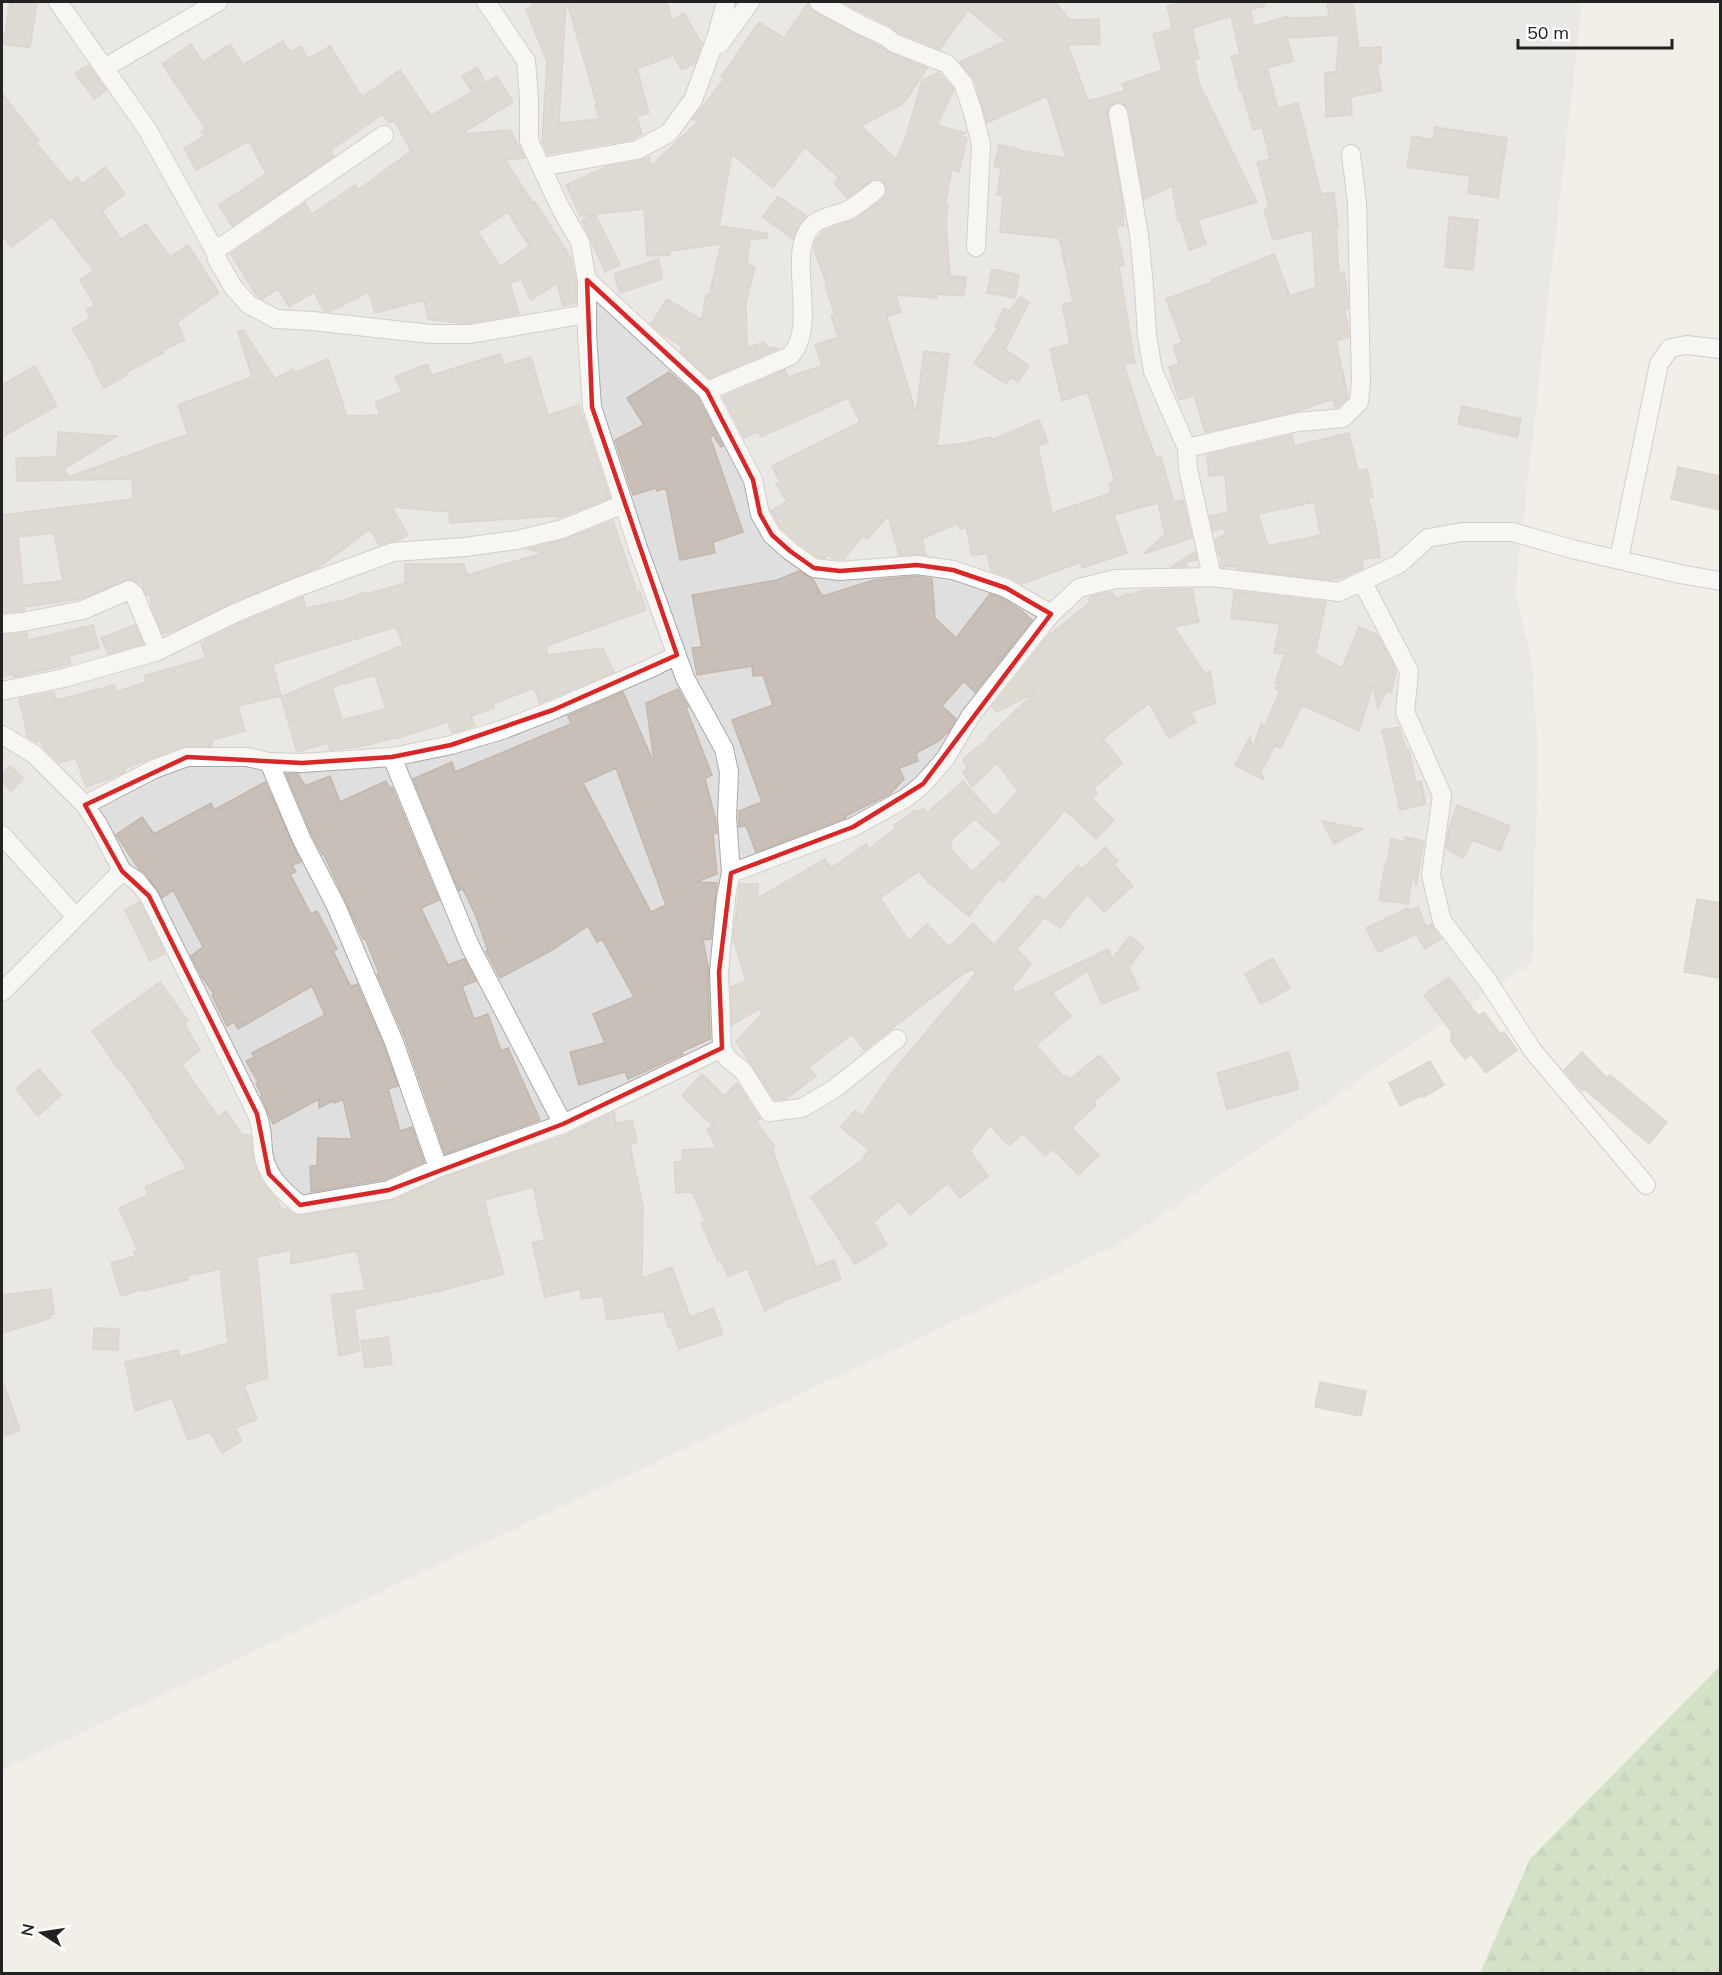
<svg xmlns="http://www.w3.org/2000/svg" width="1722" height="1975" viewBox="0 0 1722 1975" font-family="Mulish,sans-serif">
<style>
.residential{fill:#e0dfdf}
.forest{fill:url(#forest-firs)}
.building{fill:#c7bfb8;stroke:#c4b6ab;stroke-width:1.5;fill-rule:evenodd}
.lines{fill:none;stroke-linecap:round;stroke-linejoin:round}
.minor-casing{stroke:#a9a9a9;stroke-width:20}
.minor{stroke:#fff;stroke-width:18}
.marked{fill:none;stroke:#d62828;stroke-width:4.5;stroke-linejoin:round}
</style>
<defs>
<pattern id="forest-firs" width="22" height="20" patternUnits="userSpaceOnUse" patternTransform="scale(1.5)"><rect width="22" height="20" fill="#add19e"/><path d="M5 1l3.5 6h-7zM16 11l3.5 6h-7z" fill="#95b388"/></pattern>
</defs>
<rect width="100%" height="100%" fill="#f2efe9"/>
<path class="residential" d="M2 2H1582L1515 591 1531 657 1538 752 1532 962 1119 1244 2 1770Z"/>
<path class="forest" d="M1720 1640V1973H1480L1530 1859 1719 1667Z"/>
<path class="building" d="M10 2H37L30 48 3 44Z
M531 2H566L559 123 599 119 595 105H597L567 2H667L672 20 684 13 702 44 695 63 682 70 673 55 637 69 649 113 637 116 642 134 633 139 548 154 542 142 547 62 526 9 532 7Z
M842 2H1055L1070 20 1099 19 1100 44 1068 45 1088 101 1125 91 1122 84 1162 70 1153 34 1172 29 1167 6 1186 2H1264L1265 6 1250 10 1254 26 1289 16V18L1329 17 1327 2H1353L1359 48 1381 47V64H1377L1382 91 1351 97 1352 115 1326 117 1325 72H1336L1339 35 1287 38 1293 61 1267 68 1278 108 1298 103 1321 194 1334 192 1338 228H1336L1339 273 1344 272 1348 300V309H1344L1348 323 1349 337 1336 341 1348 397 1338 407H1335L1333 399 1298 411 1205 432 1194 395 1179 400 1169 367 1179 364 1173 346 1182 342 1166 299 1212 282 1211 280 1274 254 1290 296 1316 287 1312 230 1273 240 1264 209 1269 207 1257 162 1270 159 1262 127 1253 130 1242 91H1240L1231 56 1240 54 1231 16 1192 28 1199 59 1194 60 1200 85 1257 202 1198 220 1206 244 1189 250 1180 220 1178 221 1172 186 1144 199 1129 111 1122 103 1116 102 1108 109 1107 114 1122 200 1124 225 1116 227 1124 265 1119 266 1135 363 1124 364 1144 428H1145L1156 458 1161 457 1174 502 1183 500 1192 538 1143 554 1165 535 1158 503 1114 515 1127 553 1082 568 1081 562 1022 584 1010 577 991 571 987 553 972 556 966 527 960 529 958 523 922 539 926 555H899L888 516 867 539 863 535 844 559H833L828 555 825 558 818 557 797 542 781 528 771 511 787 501 776 484 780 482 772 466 860 422 848 398 761 437 759 431 744 438 723 397 785 370 788 377 822 366 815 345 838 337 831 316 835 315 825 286 827 285 814 249 816 240 824 231 856 219 883 199 887 194 885 184 880 179H874L847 198 834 183 839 178 805 147 773 188 732 154 719 226 767 233V238L750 240 747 264 755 267 746 302 747 348 764 342 769 349 776 347 777 349 709 378 680 351 683 347 663 335 651 324 667 299 702 320 706 295 709 296 721 244 670 251V255L647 256 644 209 595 214 620 265 605 272 582 220 594 215 580 216 566 185 605 167 639 161 649 157 651 166 698 122 693 119 724 79 721 77 759 22 784 38 808 3 814 12 879 46 890 53 927 68 904 103 861 126 896 159 906 137 922 80 938 73 954 90 937 125 966 133 959 136 967 138 959 172 952 170 945 205H948L946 222 950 276 966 277 964 296 938 294 937 298 896 295 901 312 887 317 916 413 924 351 949 354 937 446 966 443 991 437 992 440 1039 420 1048 442 1038 446 1052 513 1111 493 1109 484 1115 482 1088 392 1062 401 1050 349 1070 344 1062 304 1073 302 1059 238 1000 232 1003 196 997 195 1001 168 994 166 999 145 1018 149 1017 150 1066 158 1047 96 987 123 974 79 960 62 1006 41 968 10 940 49 900 33 890 26Z
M283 41 290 52 301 46 308 59 330 46 362 97 400 70 431 116 472 92 462 76 477 67 486 83 497 76 513 102 461 134 510 130 525 158 505 160 533 203 535 202 571 258 576 281V303L563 306 557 283 531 300 521 279 510 283 519 314 469 323H459L428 319 424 300 375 313 369 292 329 312 324 311 314 292 289 307 278 289 262 299 256 295 231 254 305 203 312 214 355 185 358 190 411 151 394 120 389 123 383 114 331 150 334 156 232 226 219 205 266 174 249 141 196 170 184 148 204 136 201 132 206 129 162 64 191 44 203 62 230 44 243 65ZM508 212 529 246 500 267 478 232Z
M85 66H89L106 90 95 99 75 74Z
M2 93 39 141 36 143 70 183 77 177 82 184 105 167 125 194 102 211 121 239 146 224 170 257 188 245 219 293 177 322 185 340 162 351 163 353 125 373 127 375 104 388 94 370 96 369 72 329 91 318 86 310 95 305 80 280 94 271 52 217 11 247 2 235Z
M1435 127 1507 138 1498 198 1468 193 1470 176 1407 167 1412 136 1433 140Z
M778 196 806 216 797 229 793 239 763 217Z
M1449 217 1478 220 1473 270 1445 267Z
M658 259 662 272V279L620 293 614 274Z
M992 269 1019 275 1015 298 987 293Z
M1020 297 1029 302 1005 349 1029 366 1018 382 1011 377 1006 384 974 363 998 328 995 326 1004 308 1010 311Z
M243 330 275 379 293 369 294 373 328 359 347 416 380 415 375 402 402 392 395 377 427 364 432 375 500 354 504 365 531 357 548 415 579 405 610 498 558 518 557 516 450 523 449 512 392 507 408 535 398 540 379 545 370 529 319 567 229 604 176 630 163 634 152 609 150 594 146 595 141 582 138 583 130 579 80 599 24 607 25 610 2 613V515L133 499 132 479 17 481 16 458 57 457 58 432 117 436 64 469 68 477 188 434 178 405 252 377 238 332ZM54 533 63 581 23 585 18 537Z
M35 366 57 406 2 437V385Z
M669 372 698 398 723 446 721 447 713 435 710 437 743 532 713 542 715 553 680 560 666 488 657 491 656 488 633 495 615 440 644 425 627 398Z
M1462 406 1521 419 1517 437 1458 424Z
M1349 433 1358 471 1367 469 1373 497 1368 498 1376 528 1380 557 1362 560 1363 568 1344 577 1330 580 1237 569V566L1221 567V555L1219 556 1215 540 1226 534 1223 528 1213 531 1210 516 1228 512 1225 474 1209 476 1207 455 1292 435 1294 446ZM1314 502 1321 535 1268 546 1258 514Z
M1678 467 1720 476V510L1671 499Z
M613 521 637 592 640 591 646 610 546 646 548 655 603 648 614 672 540 703 534 688 493 704 494 708 471 716 475 726 452 733 448 722 395 739V738L359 747 330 750 328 743 297 752 281 697 403 645 396 627 273 664 281 696 238 706 245 731 212 740V746H183L124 769 125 772 116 776 86 787 76 758 59 763 43 747 41 741 36 742 28 737 19 699 54 692 56 699H62L114 685 116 692 146 682 144 676 206 658 201 643 238 624 303 597 306 608 345 600 366 592 367 594 405 583V564H464L467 575 543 553 528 549 566 539ZM375 675 386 709 342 720 332 687Z
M1195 552 1197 560 1186 562 1187 566 1171 567Z
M799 571 813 579 819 590 817 593 820 592 823 596 874 580 917 576 932 579 935 618 956 638 990 594 1001 598 1021 610 1032 620 975 692 964 681 942 706 956 719 949 731 939 741 916 753 918 761 899 768 904 779 890 794 846 816V818L756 852 746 826 739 827V811L762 802 732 720 773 705 763 675 753 676 752 666 697 675 692 648 702 647 692 595 777 580Z
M1192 589 1199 622 1174 627 1205 674 1210 671 1216 703 1190 712 1196 722 1169 738 1149 703 1103 739 1122 763 1093 789 1097 793 1092 799 1114 820 1096 839 1065 810 1003 882 999 878 969 916 930 884 919 871 880 898 909 941 927 924 949 947 973 923 994 945 1037 895 1044 901 1078 865 1082 869 1105 847 1118 861 1114 865 1133 886 1104 912 1087 894 1060 928 1045 917 1017 949 1031 964 1012 988 1015 993 1081 962 1086 972 1052 993 1071 1016 1036 1045 1064 1077 1066 1076 1069 1080 1099 1055 1120 1079 1093 1102 1096 1105 1072 1128 1099 1155 1078 1175 1053 1149 1045 1156 1023 1133 1009 1146 990 1125 970 1151 988 1176 960 1198 948 1183 910 1215 899 1201 874 1222 887 1245 855 1264 811 1197 865 1158 863 1156 870 1151 841 1127 855 1110 862 1116 891 1074 976 973 972 969 963 974 864 1050 852 1034 809 1067 816 1076 786 1099 775 1100 736 1041 763 1013 759 1009 732 1025 731 987 746 981 733 938 740 884H758V898L825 859 831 868 866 844 869 849 896 828 894 825 916 810 917 812 924 808 927 813 963 781 995 817 1018 791 997 763 972 787 963 772 968 768 963 760 977 747 989 739 988 737 1034 693 997 712 992 707 1047 637 1090 602 1088 599 1092 596 1111 592 1117 599 1128 593 1129 595 1143 590ZM975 819 1002 843 972 872 950 848 952 846 949 842Z
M1234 591 1326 602 1315 654 1342 668 1359 627 1378 635 1396 671 1391 693 1387 691 1378 708 1373 686 1359 731 1302 705 1281 748 1275 745 1261 772 1264 780 1235 765 1250 737 1253 747 1261 724 1265 726 1280 691 1275 689 1279 682 1275 683 1285 654 1274 653 1280 624 1231 618Z
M93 625 99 648 69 656 71 664 14 677 13 674 2 677V635L27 633 28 640Z
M135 625 143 644 108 654 101 638Z
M678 689 688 707 686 708 712 775 705 778 716 821 717 833 713 834 717 874 696 882 717 883 711 939 703 940 708 966 710 1039 681 1052 683 1054 628 1079 625 1072 579 1085 570 1052 605 1043 593 1014 634 997 602 939 597 942 588 926 552 950 500 978 486 951H488L476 916 463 889 459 891 413 779 452 762 455 772 571 724 568 716 623 692 653 761H654L646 703ZM616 768 666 905 651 912 583 783Z
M1399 727 1406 749 1409 750 1416 782 1421 781 1426 804 1400 810 1382 730Z
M10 766 23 778 11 791 2 782V775Z
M286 774H298L305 786 330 776 340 802 386 781 390 789 392 787 439 900 421 908 448 965 464 959 476 981 462 986 474 1019 488 1014 501 1051 508 1048 540 1120 445 1154 405 1038 377 974 379 973 365 938 363 939 323 853 322 854 312 835Z
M265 782 301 862 292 865 296 872 290 874 311 914 317 911 337 949 333 951 351 987 357 984 384 1046 398 1086 388 1089 400 1131 412 1127 424 1162 386 1179 311 1192 310 1166H317L318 1138 352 1139 343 1099 334 1103 333 1101 319 1108V1099L273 1124 261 1096 262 1095 256 1084 258 1082 246 1061 254 1057 252 1053 325 1015 312 986 238 1029 234 1022 227 1026 212 995 214 994 202 977 191 956 203 947 173 890 162 898 146 874 139 869 116 835 142 817 154 834 211 803 214 810Z
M1457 805 1510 826 1500 851 1473 840 1463 858 1446 848 1449 828Z
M1322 821 1363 829 1334 844Z
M1405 837 1424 841 1416 886 1413 873 1408 904 1379 900 1385 864H1387L1391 839 1407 842Z
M1697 899 1720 903V978L1684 972Z
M140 902 165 953 150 961 125 910Z
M1418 907 1426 927 1431 924 1441 939 1425 949 1416 934 1378 952 1366 928 1408 908 1407 911Z
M1130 936 1144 947 1129 967 1139 989 1102 1004 1083 961 1108 949 1112 959Z
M1273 958 1290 988 1261 1004 1245 974Z
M1449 977 1478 1016 1484 1012 1501 1035 1504 1032 1517 1050 1486 1073 1471 1054 1465 1059 1451 1042V1035L1453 1034 1424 995Z
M160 982 188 1021 184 1024 200 1050 182 1065 218 1117 226 1111 242 1135H250L254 1163 261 1181 277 1200 282 1210 287 1209 297 1216 393 1200 442 1178 567 1135 614 1112 616 1124 632 1120 637 1143 630 1145 643 1207 642 1278 672 1267 690 1317 713 1308 723 1334 679 1349 671 1327H668L664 1311 607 1320 603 1296 581 1299 580 1289 545 1297 532 1243 545 1240 533 1187 484 1200 504 1274 440 1291 354 1309 360 1351 339 1356 331 1295 365 1290 357 1251 291 1264V1250L257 1257 268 1378 244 1385 257 1419 235 1428 242 1441 222 1453 210 1432 188 1440 172 1398 135 1411 125 1362 178 1350 180 1357 228 1343 220 1269 187 1276 188 1280 144 1291 143 1289 121 1296 111 1263 135 1256 134 1251H138L119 1208 148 1195 145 1187 187 1168 121 1069 119 1070 92 1031Z
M1289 1052 1299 1089 1227 1109 1217 1073Z
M1582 1052 1607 1078 1610 1075 1667 1122 1649 1144 1584 1089 1582 1091 1564 1070Z
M1430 1061 1444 1085 1424 1097 1423 1095 1400 1106 1389 1083Z
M39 1069 61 1095 38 1116 16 1089Z
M702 1074 724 1096 737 1083 760 1119 756 1122 775 1147 772 1149 816 1267 834 1260 841 1279 786 1300 765 1311 747 1268 728 1277 721 1260 718 1261 701 1223 705 1221 692 1192 676 1193 674 1162H683L682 1150 717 1148 707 1130 713 1126 682 1095Z
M51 1289 54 1314H50L51 1318 2 1333V1295Z
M94 1328 119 1329 118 1350 93 1349Z
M388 1337 392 1364 365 1368 361 1341Z
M1320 1382 1366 1391 1361 1416 1315 1407Z
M2 1384H4L20 1430 2 1437Z"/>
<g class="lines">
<g class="minor-casing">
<path id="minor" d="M58 2 147 129 215 251 217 259 233 287 248 304 276 319 312 321 431 334H470L587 314
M486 2 526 61 529 99V141L561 209 580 242 587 280V335L592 407 638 548 685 678 724 749 729 772 727 817 731 873 726 897 719 972 722 1048 727 1058 743 1071 769 1112 802 1108 834 1089 897 1039
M819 2 863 26 885 36 894 43 947 64 963 83 972 109 981 144 976 247
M720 44 750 2
M104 68 218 2
M1118 113 1139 235 1144 287 1147 336 1153 371 1187 448 1188 469 1212 577
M541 167 637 150 669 133 693 100 717 35 726 2
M215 251 384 135
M587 280 707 391 753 480 760 514 772 535 790 551 814 568 840 571 917 565 953 570 1006 588 1051 614
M707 391 790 356C821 324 782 250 815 223 823 217 836 215 846 211 857 206 867 197 876 190
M1187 448 1298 422 1343 418 1359 402 1361 382 1357 202 1351 154
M1619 559 1659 364 1670 348 1687 345 1720 349
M1362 581 1409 671 1405 712 1442 795 1431 875 1442 921 1487 980 1533 1051 1646 1185
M2 624 23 622 83 610 129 590 134 594 158 651
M2 691 64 678 158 651 233 614 295 588 393 552 465 547 517 540 562 529 624 504
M2 735 34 754 85 805 99 826 122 871 137 881 149 896 257 1114C262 1127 262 1138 263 1152 266 1176 282 1190 300 1205L389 1190 438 1168 563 1124 722 1048
M392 757 470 946 563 1124
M269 762 302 840 336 906 394 1042 438 1168
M85 805 154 769 187 757H247L269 762 302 763 392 757 451 745 502 730 553 710 651 668 677 655
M2 835 75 916
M731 873 853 827 906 798 923 784 945 759 971 715 1051 614 1079 588 1115 579 1212 577 1339 592 1399 564 1428 538 1462 532H1512L1572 549 1680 574 1720 581
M2 992 122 871"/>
</g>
<use href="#minor" class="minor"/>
</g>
<path d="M0 0H1722V1975H0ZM587 280 707 391 753 480 760 514 772 535 790 551 814 568 840 571 917 565 953 570 1006 588 1051 614 923 784 853 827 731 873 719 972 722 1048 563 1124 389 1190 300 1205 269 1174 257 1114 149 896 122 871 85 805 187 757 302 763 392 757 451 745 553 710 677 655 592 407Z" fill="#f2efe9" fill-opacity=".55" fill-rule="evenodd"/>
<path class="marked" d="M587 280 707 391 753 480 760 514 772 535 790 551 814 568 840 571 917 565 953 570 1006 588 1051 614 923 784 853 827 731 873 719 972 722 1048 563 1124 389 1190 300 1205 269 1174 257 1114 149 896 122 871 85 805 187 757 302 763 392 757 451 745 553 710 677 655 592 407Z"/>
<rect width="1722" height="1975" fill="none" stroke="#222222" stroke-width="6"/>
<g transform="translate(42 1933) rotate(282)" stroke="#ffffff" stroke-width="4.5" paint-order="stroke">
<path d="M0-4.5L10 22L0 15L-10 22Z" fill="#222222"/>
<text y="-9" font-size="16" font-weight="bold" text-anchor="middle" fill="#222222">N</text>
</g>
<path d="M1518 39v9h154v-9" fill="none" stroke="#222222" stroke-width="3"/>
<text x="1527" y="39" font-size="18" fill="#222222" stroke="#ffffff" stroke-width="4.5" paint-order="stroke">50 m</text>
</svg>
